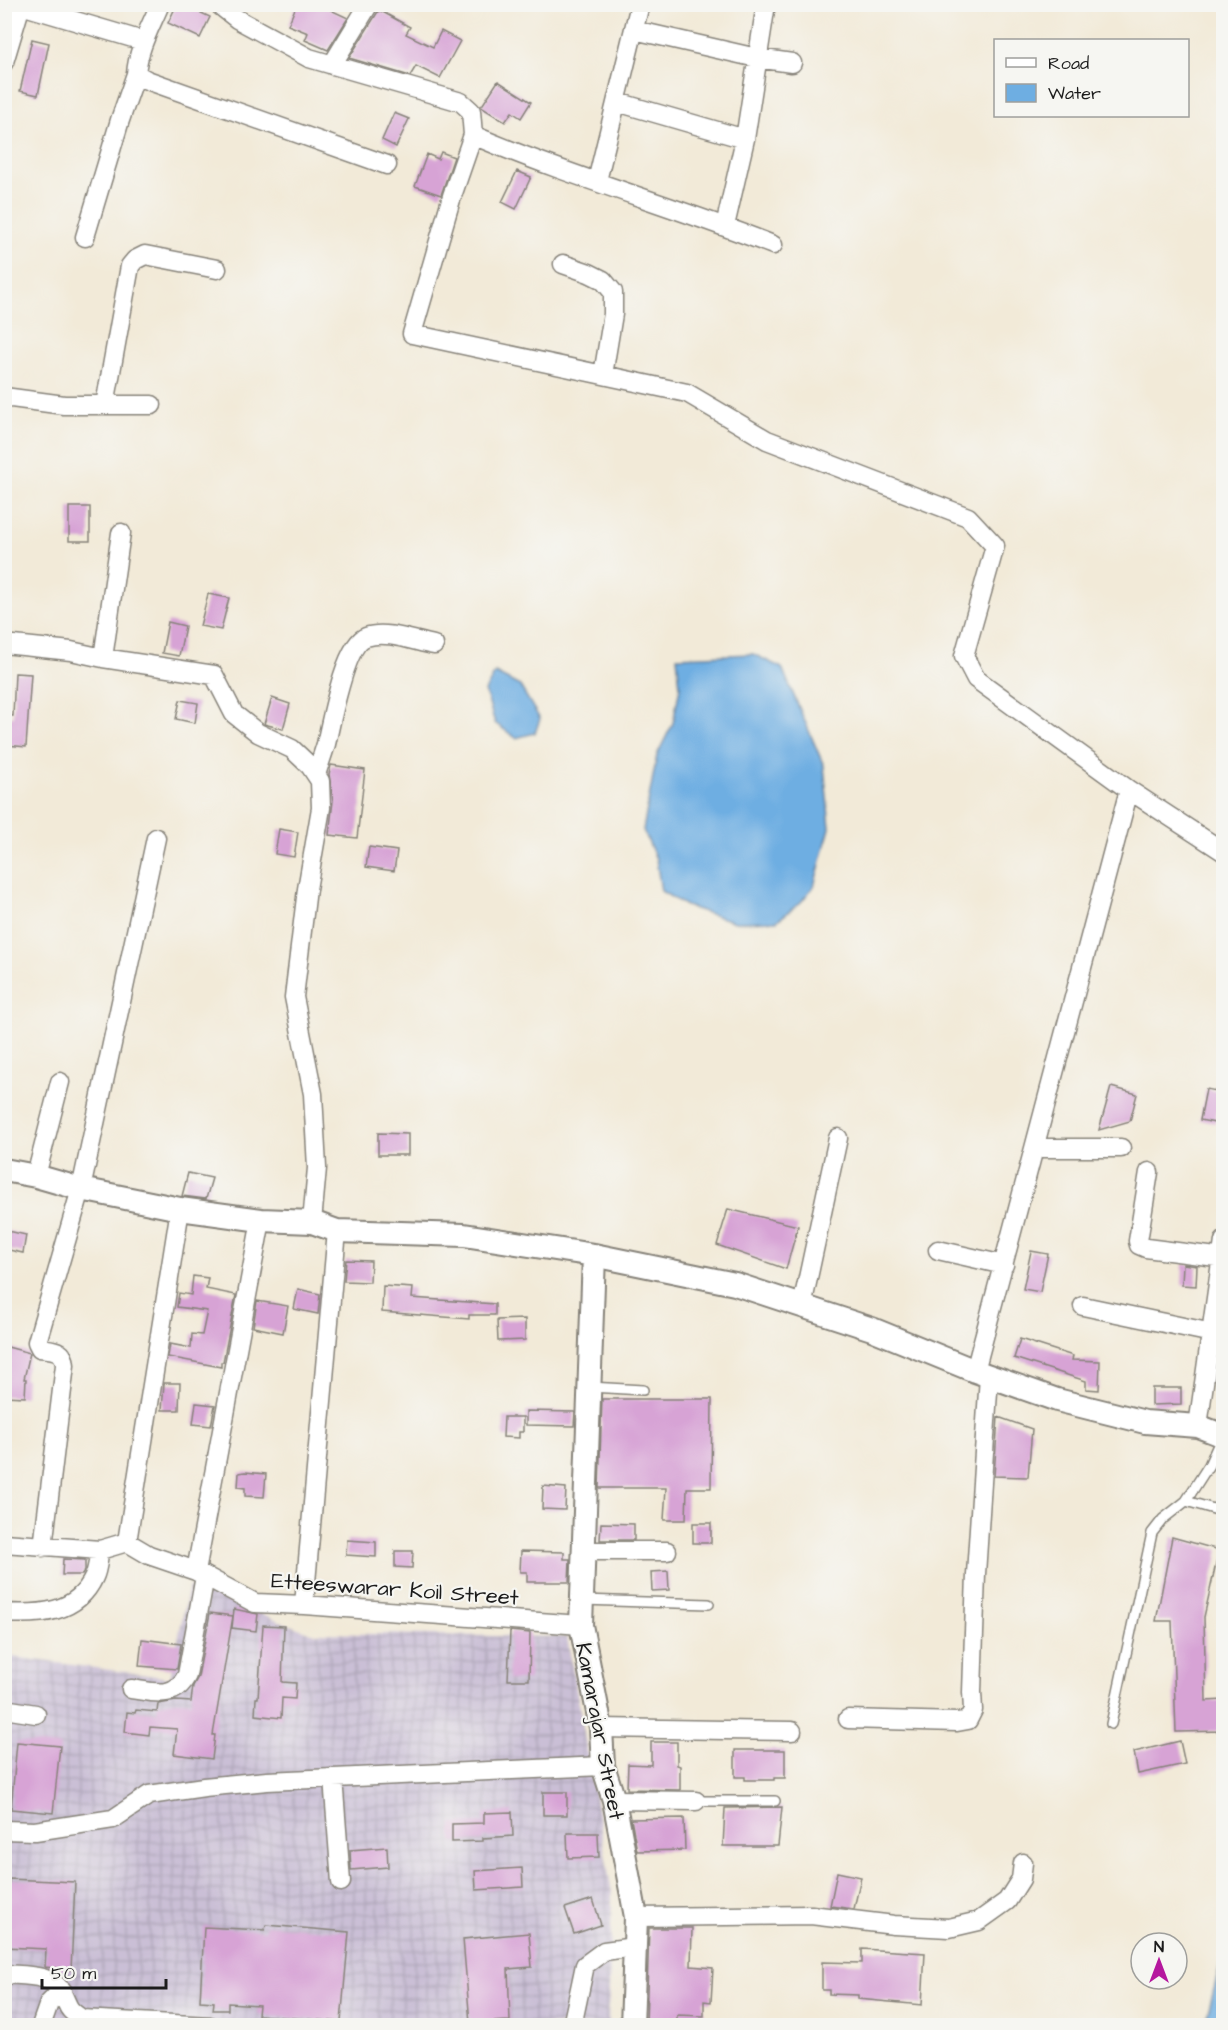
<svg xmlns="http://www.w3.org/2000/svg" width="1228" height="2030" viewBox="0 0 1228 2030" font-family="'Architects Daughter',sans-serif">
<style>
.industrial{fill:url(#industrial-grid)}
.water{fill:#6eaee2;stroke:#45657f;stroke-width:1.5}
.building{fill:#d7a3d5}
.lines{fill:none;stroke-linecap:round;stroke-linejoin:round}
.service-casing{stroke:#87837a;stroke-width:12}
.minor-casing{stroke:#87837a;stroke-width:21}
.tertiary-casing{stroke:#87837a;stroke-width:26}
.service{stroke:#fff;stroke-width:9}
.minor{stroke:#fff;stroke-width:18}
.tertiary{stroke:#fff;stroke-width:22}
.labels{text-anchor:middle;stroke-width:4.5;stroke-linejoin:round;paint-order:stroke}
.street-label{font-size:22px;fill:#1c1c1c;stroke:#f6f6f2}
</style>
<defs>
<pattern id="industrial-grid" width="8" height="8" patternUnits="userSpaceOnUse" patternTransform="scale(1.5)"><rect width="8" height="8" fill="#cabfd6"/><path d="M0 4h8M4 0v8" fill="none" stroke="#ada4b7"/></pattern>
</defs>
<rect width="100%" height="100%" fill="#f6f6f2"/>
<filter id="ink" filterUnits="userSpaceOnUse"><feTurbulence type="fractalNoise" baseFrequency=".0167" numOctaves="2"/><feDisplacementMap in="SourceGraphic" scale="12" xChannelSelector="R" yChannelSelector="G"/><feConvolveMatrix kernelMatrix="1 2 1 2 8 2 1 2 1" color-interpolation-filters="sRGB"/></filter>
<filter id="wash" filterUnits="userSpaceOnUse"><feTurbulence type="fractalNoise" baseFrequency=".008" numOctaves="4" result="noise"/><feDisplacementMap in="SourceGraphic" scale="24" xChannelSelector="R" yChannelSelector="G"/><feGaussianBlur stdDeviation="1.35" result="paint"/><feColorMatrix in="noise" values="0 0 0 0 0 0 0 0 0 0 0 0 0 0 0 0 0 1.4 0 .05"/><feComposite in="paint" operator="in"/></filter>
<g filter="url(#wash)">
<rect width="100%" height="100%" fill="#f2ead8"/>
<path class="industrial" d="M189 1586 311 1633 567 1637 612 1893 608 2025 5 2026V1656L170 1678Z"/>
<path class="water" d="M753 654 782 668 824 766 830 828 814 886 801 902 777 921 735 922 686 906 661 891 656 859 643 830 657 755 673 723 680 687 677 657Z
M495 673 520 686 540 719 535 733 516 738 495 723 485 691Z
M1223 1954V2025H1205Z"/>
<g id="blocks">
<path class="building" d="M177 4H182L210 17 200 38 168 23Z
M297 4H318L348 18 328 50 305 40 308 33 288 25Z
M379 10 410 27 406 34 433 47 441 31 460 41 440 78 416 66 410 76 349 58Z
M32 39 49 43 38 95 20 91Z
M498 81 531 102 521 118 512 112 505 122 481 107Z
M394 113 409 119 396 147 382 140Z
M441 152 454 157 441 195 415 186 427 154 438 159Z
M517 171 531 177 516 209 502 202Z
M69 507H90V541H69Z
M208 594 229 598 221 630 200 626Z
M168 622 185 626 179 656 162 653Z
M15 673 31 674 26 747 7 745 9 716H13Z
M272 698 290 704 283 729 264 724Z
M180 700 198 703 195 723 176 719Z
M331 765 365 770 357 838 329 835 333 801 329 774Z
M279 829 298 832 294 857 275 854Z
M369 847 397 851 394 871 366 867Z
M1111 1087 1137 1094 1130 1121 1099 1130Z
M1206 1089 1221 1092 1215 1123 1200 1120Z
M378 1133 408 1134V1155H378Z
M188 1173 212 1178 206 1199 182 1196Z
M728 1209 798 1226 786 1269 717 1245Z
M4 1230 26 1235 23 1253 4 1249Z
M1031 1251 1048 1254 1040 1292 1023 1289Z
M346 1260 371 1261 370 1282 344 1281Z
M1183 1264 1197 1266 1196 1286 1182 1285Z
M193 1276 208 1278 206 1289 236 1295 223 1362H221V1367L168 1357 170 1344 191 1348 192 1334 202 1335 207 1311 177 1307 179 1293 191 1295Z
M383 1286 413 1288 412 1298 495 1304V1315H469V1319L382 1312Z
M298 1289 320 1294 318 1314 294 1309Z
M257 1301 288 1306 283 1333 253 1327Z
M525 1319V1340L498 1341 497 1320Z
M1020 1339 1073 1356 1072 1360 1100 1361 1099 1390 1086 1389V1381L1014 1358Z
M4 1346 30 1353 24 1379H26L25 1397 4 1396Z
M164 1383H180L179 1410H162Z
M1152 1388H1181V1404L1152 1405Z
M602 1399H712L711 1488H687L686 1520H664L666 1488H599Z
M196 1403 215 1405 211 1426 193 1424Z
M526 1411 575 1412 574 1426 526 1425Z
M504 1417H523V1432H519V1438L503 1437Z
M998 1417 1032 1429 1028 1477 994 1476Z
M245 1472 266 1474 264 1497 245 1496V1488L238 1487 239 1473Z
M543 1486 566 1488 565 1510 542 1509Z
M601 1523 634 1524V1540H600Z
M693 1523H711V1543H693Z
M1172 1537 1219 1550 1204 1617 1206 1701 1224 1700V1731L1176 1732 1172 1621H1156Z
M347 1540 376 1542V1557L346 1555Z
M395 1551H413L412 1568 395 1567Z
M521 1551 564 1552V1559H570L569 1582H527V1572H520Z
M63 1559 85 1560V1570L82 1575H62Z
M668 1571 669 1590 652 1591 651 1572Z
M234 1609 258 1614 256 1631 232 1628Z
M210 1613 233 1616 213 1735H215L212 1759 174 1754 177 1729 150 1727 149 1735 125 1732 127 1712 135 1713 136 1710 157 1712 158 1704 176 1701 191 1702 193 1686 198 1677Z
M263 1625 284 1626 282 1682 296 1683 295 1699 282 1698 281 1718 255 1715 256 1698H258Z
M510 1631 530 1633 529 1680H508Z
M142 1639 181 1644 177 1669 139 1666Z
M1180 1741 1185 1764 1138 1774 1134 1752Z
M17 1742 60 1746 53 1813 11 1809Z
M651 1742H677V1765L680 1766V1790L627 1789 628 1764 651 1765Z
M735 1750H785V1778H774V1780H745V1777H735Z
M543 1792H567V1815H543Z
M782 1807 778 1846H723L725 1808Z
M512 1812 513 1836 483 1838V1841L452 1842V1824L484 1823V1813Z
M684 1818 685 1850 637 1851 631 1819Z
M567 1833H598L599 1857 568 1858Z
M387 1847 388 1867 351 1870 350 1850Z
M522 1868 523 1887 476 1890 475 1871Z
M837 1872 861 1877 854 1909 830 1906Z
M9 1879 75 1882 71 1970 45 1967 46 1949 5 1947Z
M593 1899 601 1925 574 1934 565 1908Z
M266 1925 349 1932 341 2022 258 2015 259 2005 228 2003V2010H213L214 2002 200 2001 204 1927 265 1930Z
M649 1928H692L691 1966 713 1968 711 2002 704 2001V2016L677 2015V2025H646Z
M529 1933 532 1967 508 1969 510 2021 470 2023 463 1939Z
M862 1949 925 1953 922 2005 858 1999V1995L829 1994V1990H822V1962L862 1963Z"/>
</g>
</g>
<g filter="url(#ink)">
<use href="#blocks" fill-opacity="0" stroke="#87837a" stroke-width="1.5"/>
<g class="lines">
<g class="service-casing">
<path id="service" d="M590 1387 643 1390
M1186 1501 1224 1512
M582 1600 709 1604
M1111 1724 1152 1533 1163 1519 1186 1501 1209 1465 1222 1436
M696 1801H775"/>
</g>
<g class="minor-casing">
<path id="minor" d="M160 4C150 28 138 48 136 74L147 80 387 165
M218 4 237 19 309 58 461 102 471 111 473 135 452 196 412 334 687 393 767 440 968 517 995 546 964 656 976 679 1129 790 1224 852
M634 30 757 58 792 63
M4 62 21 5 143 41
M332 65 369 4
M617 102 745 139
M473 135C571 177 674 206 773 245
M597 181 640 4
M725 226 745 139 766 4
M85 237 120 120 136 74
M563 264 589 273 603 280 613 292V314L603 375
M4 397 64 405H152
M105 405 130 266 135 260 145 255 217 269
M4 644 71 651 103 658 214 675 234 714 258 733 292 749 310 766 320 781 321 808 307 889 294 997 313 1094 317 1168 312 1222
M103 658 121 533
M316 775C319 765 323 754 326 744 331 723 345 644 366 637 386 630 413 641 434 645
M1035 1148H1121
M1149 1172 1138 1241 1139 1245 1146 1248 1224 1258
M36 1176 60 1082
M938 1250 1004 1265
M802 1306 838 1138
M1083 1306 1222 1335
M975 1371 1129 790
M1198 1426 1224 1241
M127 1542 180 1209
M4 1543 100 1550 127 1542 149 1555 196 1571 255 1603 304 1605 581 1625
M43 1547 65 1365C64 1349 53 1350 40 1348L37 1342 81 1189 156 838
M584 1551H667
M196 1571 261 1220
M304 1605 337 1231
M4 1613C39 1615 77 1614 94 1577 98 1569 98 1558 100 1550
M131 1689C153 1692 175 1700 187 1675L205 1576
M4 1709 36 1714
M848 1719 957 1722 968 1720 973 1710 972 1692 976 1574 989 1376
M601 1728 792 1731
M333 1778 341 1882
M614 1800 696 1801
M4 1830 35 1831 113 1819 149 1795 204 1787 267 1781 603 1766
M636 1917 811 1915 894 1925 949 1928 979 1921 1007 1901 1021 1879 1023 1863
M4 1974C23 1976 53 1973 62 1993 70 2009 66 2008 82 2019L210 2026
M41 2026 49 2003 62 1990
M572 2026 585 1965 604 1951 635 1947"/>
</g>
<g class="tertiary-casing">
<path id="tertiary" d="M4 1170 36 1176 81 1189 180 1209 261 1220 312 1222 337 1231 464 1235 594 1255 735 1284 872 1329 975 1371 1057 1400 1145 1422 1198 1426 1224 1436
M594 1255 581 1625 601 1728 603 1766 614 1800 636 1917 632 2026"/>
</g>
<use href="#service" class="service"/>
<use href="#minor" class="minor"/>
<use href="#tertiary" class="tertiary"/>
</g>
</g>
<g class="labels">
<g class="street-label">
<text transform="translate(395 1588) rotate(4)" y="8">Etteeswarar Koil Street</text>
<text transform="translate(601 1731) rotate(79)" y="8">Kamarajar Street</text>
</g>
</g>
<rect width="1228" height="2030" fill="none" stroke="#f6f6f2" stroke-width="24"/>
<rect x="994" y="39" width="195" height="78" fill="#f6f6f2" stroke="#9f9f9c" stroke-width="1.5"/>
<rect x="1006" y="58" width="30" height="9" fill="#ffffff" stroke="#9f9f9c" stroke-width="1.5"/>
<text x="1048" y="69" font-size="18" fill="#1c1c1c">Road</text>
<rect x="1006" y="84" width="30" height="18" fill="#6eaee2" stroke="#9f9f9c" stroke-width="1.5"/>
<text x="1048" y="99" font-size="18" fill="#1c1c1c">Water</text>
<g transform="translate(1159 1961)"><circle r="28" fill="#f6f6f2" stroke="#9f9f9c" stroke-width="1.5"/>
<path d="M0-4.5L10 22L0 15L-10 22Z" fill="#b5179e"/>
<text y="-9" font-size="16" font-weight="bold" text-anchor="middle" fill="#1c1c1c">N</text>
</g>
<path d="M42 1979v9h124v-9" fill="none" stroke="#1c1c1c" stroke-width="3"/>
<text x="51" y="1979" font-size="18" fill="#1c1c1c" stroke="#f6f6f2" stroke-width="4.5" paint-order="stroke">50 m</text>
</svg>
